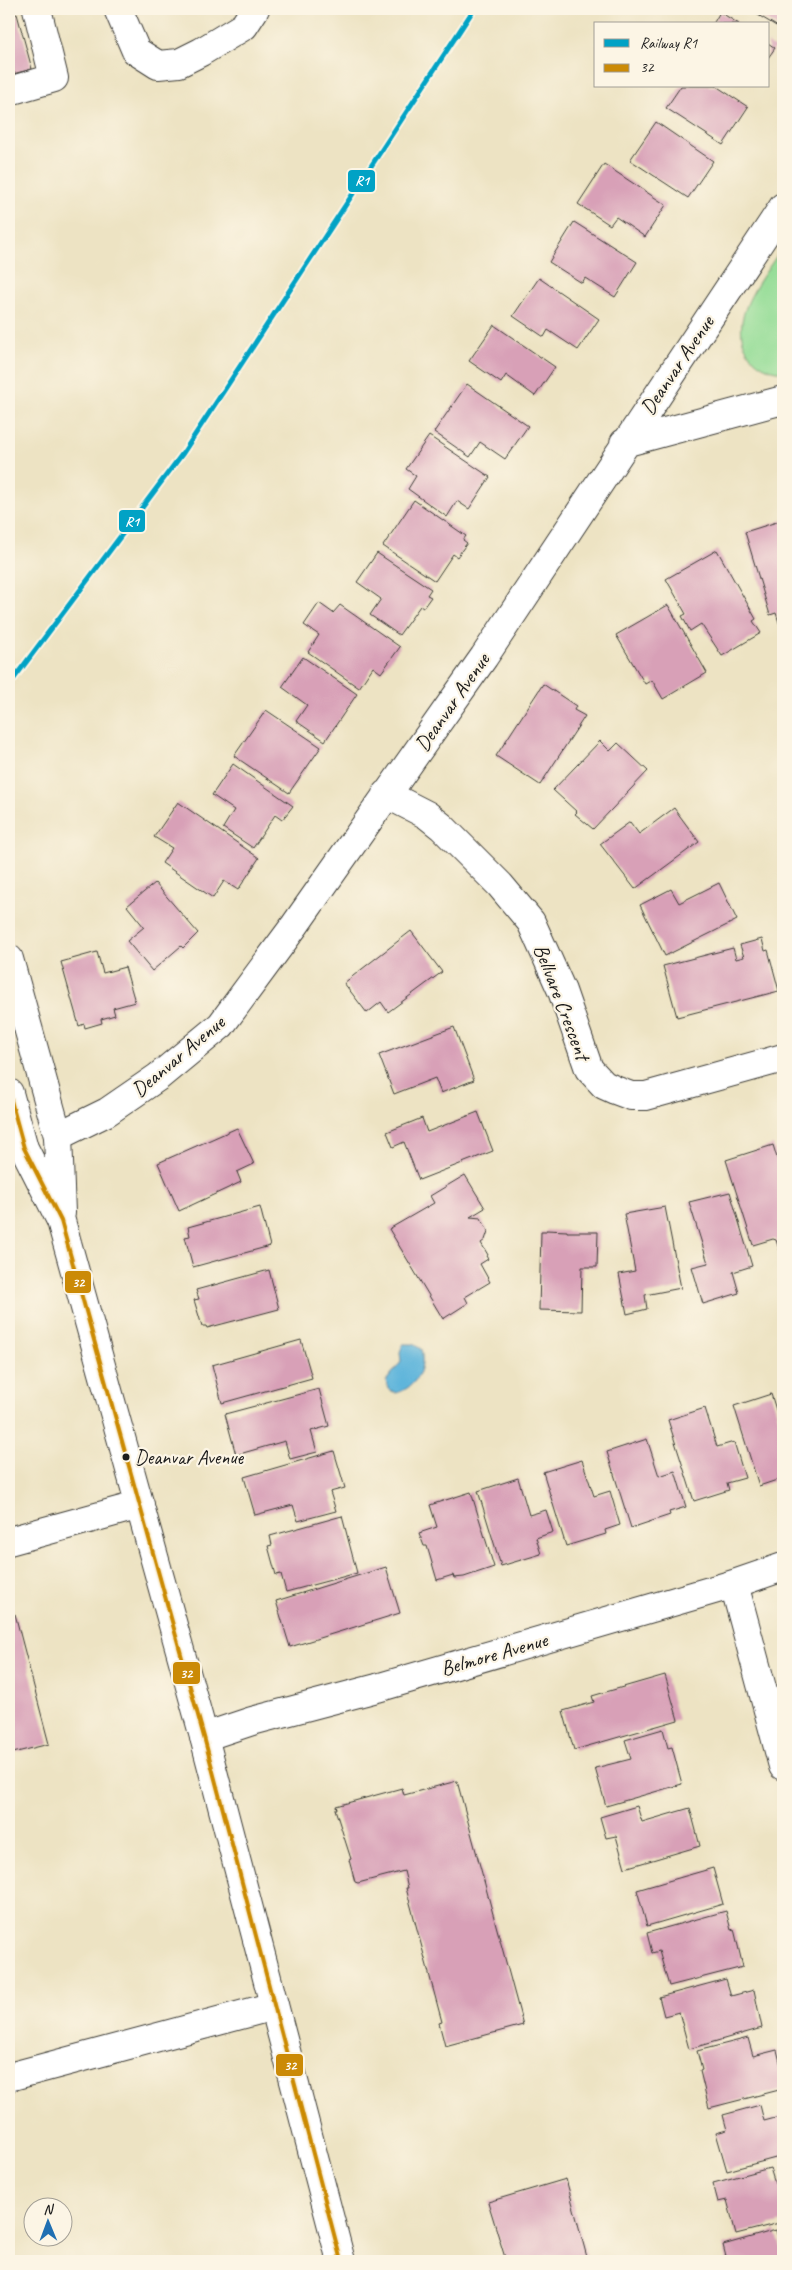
<svg xmlns="http://www.w3.org/2000/svg" width="792" height="2270" viewBox="0 0 792 2270" font-family="Caveat,sans-serif">
<style>
.green{fill:#95dd97;stroke:#587c5a}
.water{fill:#5eb5db;stroke:#3d687c}
.building{fill:#d8a0b7}
.lines{fill:none;stroke-linecap:round;stroke-linejoin:round}
.minor-casing{stroke:#3b3a35;stroke-width:30}
.major-casing{stroke:#3b3a35;stroke-width:30}
.minor{stroke:#fff;stroke-width:28}
.major{stroke:#fff;stroke-width:28}
.bus-1-casing{stroke:#fcf5e5;stroke-width:8}
.bus-1{stroke:#cb8a06;stroke-width:4}
.rail-1-casing{stroke:#fcf5e5;stroke-width:9}
.rail-1{stroke:#01a2c5;stroke-width:5}
.bus-dot{fill:#1c1c1c;stroke:#fcf5e5;stroke-width:2}
.labels{text-anchor:middle;stroke-width:4.5;stroke-linejoin:round;paint-order:stroke}
.bus-label{font-size:20px;fill:#1c1c1c;stroke:#fcf5e5;text-anchor:start}
.street-label{font-size:21px;fill:#1c1c1c;stroke:#fcf5e5}
.line-badge{stroke:#fcf5e5;stroke-width:2}
.badge-label{font-size:14px;text-anchor:middle;font-weight:bold;fill:#fff}
</style>
<rect width="100%" height="100%" fill="#fcf5e5"/>
<filter id="ink" filterUnits="userSpaceOnUse"><feTurbulence type="fractalNoise" baseFrequency=".02" numOctaves="2"/><feDisplacementMap in="SourceGraphic" scale="10" xChannelSelector="R" yChannelSelector="G"/><feConvolveMatrix kernelMatrix="1 2 1 2 8 2 1 2 1" color-interpolation-filters="sRGB"/></filter>
<filter id="wash" filterUnits="userSpaceOnUse"><feTurbulence type="fractalNoise" baseFrequency=".0096" numOctaves="4" result="noise"/><feDisplacementMap in="SourceGraphic" scale="20" xChannelSelector="R" yChannelSelector="G"/><feGaussianBlur stdDeviation="1.12" result="paint"/><feColorMatrix in="noise" values="0 0 0 0 0 0 0 0 0 0 0 0 0 0 0 0 0 1.4 0 .05"/><feComposite in="paint" operator="in"/></filter>
<g filter="url(#wash)">
<rect width="100%" height="100%" fill="#ede3c3"/>
<path class="green" d="M783 246V372C768 370 756 365 748 352 726 317 765 276 783 246Z"/>
<path class="water" d="M403 1344H413L421 1349C426 1368 416 1388 396 1393L388 1389 386 1381 401 1362 400 1352Z"/>
<g id="blocks">
<path class="building" d="M748 9H783V30Z
M9 12 10 16 17 14 32 69 9 75Z
M720 12 739 24H713Z
M768 43 775 48 768 58Z
M681 86H716L748 107 723 145 666 108Z
M656 122 713 161 688 198 630 160Z
M604 164 666 205 645 237 616 217 610 225 578 204Z
M574 222 637 262 615 297 585 278 582 283 549 262Z
M539 278 599 319 578 350 548 330 544 337 513 316Z
M494 325 555 367 535 396 506 375 501 383 469 361Z
M467 384 528 426 505 459 480 442 470 457 434 432Z
M429 436 490 477 469 509 457 501 447 517 408 489 416 476 406 469Z
M414 500 466 536 463 540 467 543 457 557 453 554 435 581 383 546Z
M783 520V632H782L776 613 770 615 745 532Z
M717 550 756 619 753 621 761 633 722 656 701 624 690 631 682 616 686 614 666 579Z
M377 553 431 589 427 595 431 597 423 608 420 606 399 635 370 615 381 599 357 582Z
M319 603 333 613 340 605 400 647 381 673 373 667 359 688 308 652 319 635 304 625Z
M668 605 707 673 663 699 652 680 645 684 616 635Z
M303 657 357 694 325 741 296 721 307 705 282 687Z
M543 684 576 706 574 710 585 716 540 785 496 756Z
M266 710 321 747 289 793 234 756Z
M600 741 610 751 618 743 648 771 593 829 575 814 577 812 553 790Z
M233 764 293 806 282 820 275 815 253 848 223 828 234 810 212 795Z
M178 802 259 858 238 890 224 881 213 898 162 863 172 848 154 837Z
M674 808 699 842 635 889 600 844 630 822 639 834Z
M155 883 198 933 183 948 181 946 152 971 127 941 144 927 127 906Z
M719 883 737 920 665 956 640 905 671 889 679 903Z
M411 931 442 972 388 1012 381 1002 367 1013 344 983Z
M762 939 765 951 768 950 779 991 677 1017 663 966 733 948 736 959 744 957 740 945Z
M97 952 103 973 125 967 135 1002 113 1008 115 1015 101 1019 102 1023 85 1028 84 1024 79 1026 61 962Z
M454 1027 474 1080 441 1093 435 1078 394 1094 379 1055Z
M478 1112 493 1151 419 1180 404 1142 393 1147 387 1132 422 1118 427 1132Z
M237 1128 254 1164 237 1172 241 1182 179 1211 158 1163Z
M773 1145 783 1177V1261L776 1240 773 1239 753 1245 726 1160Z
M465 1175 485 1208 470 1217 481 1218 488 1231 485 1240 481 1243 488 1255 486 1256 488 1259 480 1264 490 1282 465 1297 468 1303 443 1319 389 1229 434 1203 430 1196Z
M730 1192 752 1266 733 1272 739 1293 703 1304 692 1267 708 1263 689 1202Z
M260 1207 270 1246 193 1267 185 1237 190 1236 188 1227Z
M665 1207 681 1288 645 1295 647 1309 627 1314 619 1274 635 1271 624 1214Z
M546 1230 567 1231V1232H598L597 1267H582L581 1311 539 1310 541 1232H546Z
M269 1270 279 1309 207 1328 206 1326H202L194 1300 199 1299 196 1290Z
M301 1340 312 1378 222 1403 212 1365Z
M319 1389 329 1426 311 1431 317 1452 290 1459 285 1441 236 1455 225 1414Z
M771 1394 783 1432V1478L759 1486 734 1406Z
M705 1408 717 1447 734 1442 745 1478 727 1483 729 1490 694 1501 668 1420Z
M647 1439 659 1476 675 1471 686 1507 669 1512 670 1515 631 1528 607 1452Z
M334 1451 345 1488 330 1492 336 1511 298 1521 293 1505 255 1515 244 1477Z
M582 1460 594 1496 610 1491 620 1525 605 1530 606 1534 566 1546 543 1472Z
M518 1478 529 1515 546 1510 553 1532 536 1538 541 1554 501 1566 478 1491Z
M471 1492 494 1567 464 1577 454 1578 453 1575 437 1580 427 1546H424L419 1533 437 1527 430 1505Z
M342 1516 357 1573 286 1592 281 1574 276 1575 268 1546 272 1545 270 1536Z
M386 1567 400 1613 290 1647 276 1601Z
M15 1614 49 1744 9 1754V1616Z
M665 1675 678 1720 574 1750 563 1711 594 1702 592 1696Z
M663 1729 668 1748 672 1747 682 1784 606 1806 595 1768 631 1759 625 1740Z
M457 1781 523 2025 445 2046 439 2023 442 2022 406 1888H408L404 1871 358 1883 355 1882 349 1860 351 1859 335 1809H337L336 1806 402 1788 404 1795Z
M637 1806 642 1822 690 1808 700 1846 625 1868 616 1836 606 1838 600 1817Z
M713 1868 723 1904 647 1926 637 1890Z
M726 1911 731 1930 734 1929 743 1967 669 1986 659 1951 652 1953 647 1933Z
M726 1979 731 1996 754 1990 762 2028 689 2049 679 2012 664 2016 659 1997Z
M748 2038 753 2056 777 2050 782 2070H780L783 2089 709 2108 700 2071 702 2070 697 2051Z
M760 2105 764 2121 783 2116V2156L727 2171 716 2133 727 2130 723 2115Z
M770 2168 775 2184 783 2182V2222L736 2234 727 2200 718 2202 713 2183Z
M566 2179 588 2261H506L488 2202Z
M776 2230 781 2248H783V2261H727L723 2245Z"/>
</g>
</g>
<g filter="url(#ink)">
<use href="#blocks" fill-opacity="0" stroke="#3b3a35" stroke-width="1"/>
<g class="lines">
<g class="minor-casing">
<path id="minor" d="M118 9 136 51 158 65 179 63 201 52 244 26 255 9
M9 91 54 78 37 9
M624 443 783 400
M386 794 427 815 442 827 500 885 531 922 562 991 589 1069 604 1085 615 1090 631 1096H646L783 1058
M58 1136 107 1112 158 1077 221 1025 295 925 484 657 783 207
M9 1541 140 1505
M734 1584 783 1766
M204 1737 252 1721 377 1688 734 1584 783 1567
M9 2077 274 2006"/>
</g>
<g class="major-casing">
<path id="major" d="M9 959 58 1136 61 1213
M9 1093 24 1148 61 1221 204 1737 341 2261"/>
</g>
<use href="#minor" class="minor"/>
<use href="#major" class="major"/>
<g class="bus-1-casing">
<path id="bus-1" d="M9 1093 24 1148 61 1221 204 1737 341 2261"/>
</g>
<use href="#bus-1" class="bus-1"/>
<g class="rail-1-casing">
<path id="rail-1" d="M9 685 183 453 474 9"/>
</g>
<use href="#rail-1" class="rail-1"/>
</g>
</g>
<circle class="bus-dot" cx="126" cy="1457" r="4.5"/>
<g class="labels">
<g class="bus-label">
<text x="135" y="1464">Deanvar Avenue</text>
</g>
<g class="street-label">
<text transform="translate(677 365) rotate(-56)" y="7">Deanvar Avenue</text>
<text transform="translate(452 702) rotate(-55)" y="7">Deanvar Avenue</text>
<text transform="translate(562 1002) rotate(69)" y="7">Bellvare Crescent</text>
<text transform="translate(178 1056) rotate(-40)" y="7">Deanvar Avenue</text>
<text transform="translate(494 1654) rotate(-16)" y="7">Belmore Avenue</text>
</g>
</g>
<g class="line-badge">
<rect x="347" y="169" width="29" height="24" rx="5" fill="#01a2c5"/>
<rect x="118" y="509" width="28" height="24" rx="5" fill="#01a2c5"/>
<rect x="64" y="1270" width="28" height="24" rx="5" fill="#cb8a06"/>
<rect x="172" y="1661" width="29" height="24" rx="5" fill="#cb8a06"/>
<rect x="275" y="2053" width="29" height="24" rx="5" fill="#cb8a06"/>
</g>
<g class="badge-label">
<text x="362" y="185">R1</text>
<text x="132" y="526">R1</text>
<text x="78" y="1287">32</text>
<text x="186" y="1678">32</text>
<text x="290" y="2070">32</text>
</g>
<rect width="792" height="2270" fill="none" stroke="#fcf5e5" stroke-width="30"/>
<rect x="594" y="22" width="175" height="65" fill="#fcf5e5" stroke="#a29e95"/>
<rect x="604" y="39" width="25" height="8" fill="#01a2c5" stroke="#a29e95"/>
<text x="640" y="48" font-size="15" fill="#1c1c1c">Railway R1</text>
<rect x="604" y="64" width="25" height="8" fill="#cb8a06" stroke="#a29e95"/>
<text x="640" y="72" font-size="15" fill="#1c1c1c">32</text>
<g transform="translate(48 2222) rotate(359)"><circle r="24" fill="#fcf5e5" stroke="#a29e95"/>
<path d="M0-4L9 19L0 12L-9 19Z" fill="#1f6fb2"/>
<text y="-8" font-size="14" font-weight="bold" text-anchor="middle" fill="#1c1c1c">N</text>
</g>
</svg>
